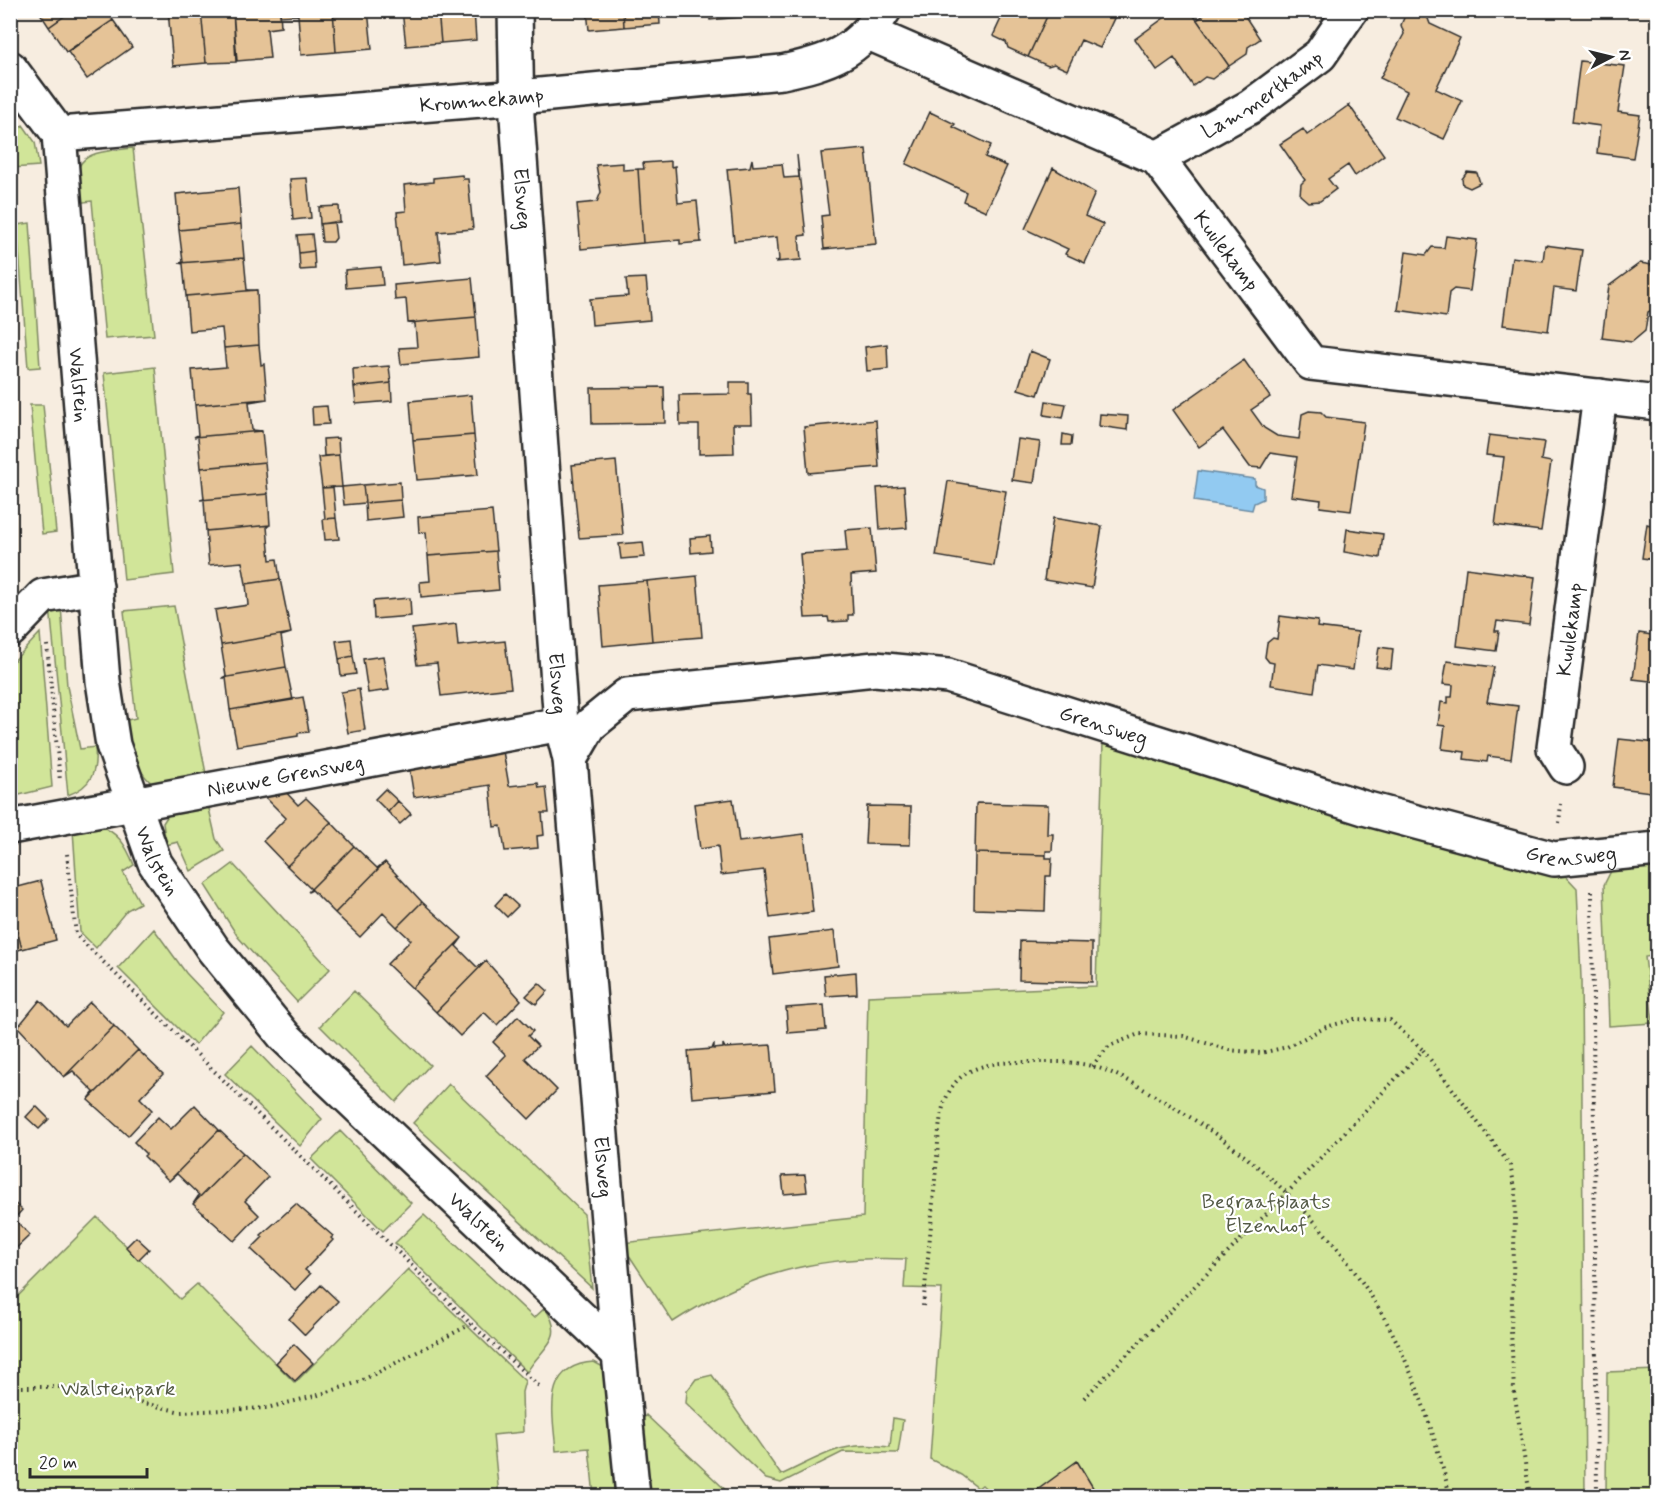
<svg xmlns="http://www.w3.org/2000/svg" width="1668" height="1507" viewBox="0 0 1668 1507" font-family="Mynerve,sans-serif">
<style>
.green{fill:#d1e599;stroke:#7e8862;stroke-width:1.5}
.water{fill:#92caf1;stroke:#698aa2;stroke-width:1.5}
.building{fill:#e5c397;stroke:#2b2b2b;stroke-width:1.5}
.lines{fill:none;stroke-linecap:round;stroke-linejoin:round}
.minor-casing{stroke:#2b2b2b;stroke-width:38}
.path{stroke:#2b2b2b;stroke-width:4;stroke-dasharray:1.5 4.5;stroke-linecap:butt}
.minor{stroke:#fff;stroke-width:33}
.labels{text-anchor:middle;stroke-width:4.5;stroke-linejoin:round;paint-order:stroke}
.street-label{font-size:21px;fill:#2b2b2b;stroke:#fff}
.park-label{font-size:21px;fill:#545a46;stroke:#fff}
</style>
<rect width="100%" height="100%" fill="#f7ede0"/>
<filter id="ink" filterUnits="userSpaceOnUse"><feTurbulence type="fractalNoise" baseFrequency=".0167" numOctaves="2"/><feDisplacementMap in="SourceGraphic" scale="12" xChannelSelector="R" yChannelSelector="G"/><feConvolveMatrix kernelMatrix="1 2 1 2 8 2 1 2 1" color-interpolation-filters="sRGB"/></filter>
<g filter="url(#ink)">
<path class="green" d="M23 125 35 142 39 166 12 168 11 128 14 133Z
M133 148 154 335 105 339 92 201 76 203C71 152 89 153 133 148Z
M30 223 40 367 28 368 17 225Z
M155 367 174 574 124 580 104 373Z
M30 405H43L56 532 42 534Z
M61 606 67 686 80 749 95 747C97 772 92 786 68 795L50 607Z
M174 606 207 779 156 787C134 770 130 747 123 721L136 718 124 611Z
M40 633 52 787 11 797V664Z
M1103 742 1560 870 1577 888 1581 978 1585 1496H994L982 1485 978 1488 961 1475 930 1459 942 1289 904 1288 906 1259C818 1255 747 1274 673 1322L621 1243 863 1217 868 996 1096 986Z
M207 800 216 839 224 851 191 871 178 842 166 845 163 823 174 806Z
M98 825C119 833 126 845 134 865L123 872 140 903 127 910 96 948 80 932 73 830Z
M1657 859V955L1645 957 1653 1023 1609 1026 1604 885 1612 869Z
M233 864 330 969 297 1002 238 937 205 885Z
M154 929 186 973 223 1012 195 1045 118 968Z
M354 991 430 1065 396 1102 320 1026Z
M252 1046 322 1119 300 1146 225 1074Z
M449 1084 584 1214 592 1288 413 1123Z
M340 1131 411 1203 383 1231 311 1159Z
M424 1215 534 1318 545 1308C567 1340 542 1346 527 1372L395 1243Z
M97 1217 180 1299 197 1284 295 1383 408 1269 525 1381 522 1392 523 1432 493 1435 499 1496H11V1303Z
M594 1362 605 1368 623 1496H594L589 1448 556 1451C553 1414 541 1365 594 1362Z
M1657 1370V1496H1606L1607 1372Z
M712 1375 781 1475C823 1456 841 1440 890 1447L893 1418 903 1420 898 1453 843 1452 781 1483 766 1479 686 1403 687 1391 696 1379Z
M646 1415 732 1496H646L639 1425Z"/>
<path class="water" d="M1198 471 1255 479V485L1263 488V499L1254 503 1252 510 1194 501Z"/>
<path class="building" d="M38 10H73L49 27Z
M73 10H106L113 20 66 52 49 27Z
M168 10H201L206 63 173 66Z
M201 10H233L236 62 206 63Z
M233 10H280L281 27 267 29 270 58 237 61Z
M280 10H333L336 52 301 55 298 15 280 16Z
M333 10H368L372 49 336 52Z
M402 10H438L441 43 406 46Z
M438 10H474L476 40 441 43Z
M587 10H623L624 27 589 30Z
M623 10H659L660 24 624 27Z
M709 10H750L751 16 710 20Z
M1005 10H1050L1028 57 1008 48 1006 42 993 36Z
M1050 10H1060L1071 16 1073 10H1109L1116 14 1100 48 1081 40 1067 70 1054 64 1048 66 1028 57Z
M1175 10H1190L1229 66 1212 79 1205 77 1193 86 1174 58 1157 70 1135 39Z
M1211 10H1241L1260 39 1248 47 1247 54 1229 66 1197 20Z
M1416 10 1427 16 1430 24 1460 38 1436 89 1462 101 1444 139 1395 117 1407 91 1380 78 1404 34 1401 25 1406 13Z
M113 20 132 47 87 79 68 52Z
M1580 61 1625 66 1618 112 1640 115 1633 158 1597 153 1600 126 1572 122Z
M1349 105 1384 155 1355 176 1348 165 1328 179 1336 189 1320 201 1308 202 1300 195 1301 184 1305 180 1280 144 1303 129 1307 135Z
M930 112 955 124 953 127 991 145 985 157 1007 166 986 211 963 201 966 192 906 164Z
M866 149 876 244 824 249 821 216 829 215 821 153Z
M797 155 806 235 799 236 801 260 775 262 779 260 777 237 734 241 727 169 750 167 752 159 753 166 782 164 784 178 799 177Z
M671 161V167L675 166 678 203 697 201 701 242 680 244V240L643 243 638 169H644L643 163Z
M623 163V170L638 169 643 243 581 249 577 204 597 202 601 192 596 165Z
M1053 168 1095 193 1085 216 1103 224 1085 263 1065 254 1068 249 1025 229Z
M1467 172 1477 173 1480 183 1470 188 1463 185 1462 179Z
M462 175 463 179H468L473 229 438 232 441 261 402 265 397 212 406 211 404 185 433 182V178Z
M307 178 311 218 293 220 290 179Z
M238 188 241 224 179 230 176 194Z
M339 206 340 222 320 224 319 207Z
M334 222 336 238 333 242H322L320 224Z
M241 224 244 258 179 263 183 262 179 230Z
M312 234 314 251 299 253 297 235Z
M1446 236 1477 240 1470 291 1454 289 1449 293 1446 317 1398 310 1406 252 1426 255 1432 247 1444 248Z
M1545 245 1582 250 1576 291 1554 288 1548 331 1503 325 1512 257 1543 261Z
M314 251 315 269 300 270 299 253Z
M244 258 247 290H257L186 296 183 264 179 263Z
M1640 263 1658 266V307L1648 312 1645 331 1632 342 1602 338 1609 286Z
M381 267 383 285 346 288 345 270Z
M472 278 476 317 408 323 406 299 395 300 394 285Z
M646 278 650 320 592 325 590 299 628 296 626 279Z
M257 290 259 345 224 348 222 328 189 331 186 296Z
M476 317 479 357 401 364 399 348 417 347 415 324 408 323Z
M887 344 888 369 867 371 865 347Z
M259 345 261 365 264 364 267 399 195 405 192 370 226 367 224 348Z
M1030 351 1050 359 1038 395 1018 389Z
M1244 360 1270 397 1251 410 1264 428 1277 436 1299 439 1302 414 1309 411 1321 412 1326 417 1364 422 1351 511 1320 507 1321 500 1291 496 1297 457 1270 453 1261 468 1250 467 1223 430 1199 447 1173 410Z
M389 366 391 383 354 387 353 369Z
M730 382H748V394H751L752 424H733L734 453 699 454V425H680L679 395 730 394Z
M391 383 392 401 356 404 354 387Z
M664 387 665 423 592 424 591 388Z
M471 395 474 435 413 440 410 401Z
M267 399 249 402 252 430 262 431 194 437 198 435 195 405Z
M1046 401 1066 404 1063 418 1044 415Z
M327 406 329 424 313 425 312 407Z
M1100 414 1128 416 1127 430 1099 426Z
M876 420 879 467 808 473 804 427Z
M262 431 265 462 201 468 198 437H194Z
M1063 434 1072 436 1071 445H1062Z
M474 435 478 475 417 480 413 440Z
M1489 435 1544 442 1541 460 1551 462 1541 531 1495 525 1504 457 1486 455Z
M338 438 339 455 324 456 323 439Z
M1018 439 1040 442 1034 483 1012 480Z
M339 455 342 487 322 488 318 457Z
M616 461 623 535 579 538 572 465Z
M265 462 268 494 200 500 204 499 201 468Z
M948 481 1006 491 994 566 936 556Z
M400 482 401 500 365 503 363 485Z
M363 485 365 503 344 505 342 487Z
M904 486 907 528 880 530 877 488Z
M333 487 336 518 325 519 322 488Z
M268 494 270 525 206 531 204 500H200Z
M1658 499V560L1642 558 1647 524 1654 526Z
M401 500 403 517 366 521 365 503Z
M492 511 496 551 428 556 426 532 419 533 418 517Z
M336 518 339 539 325 540 323 519Z
M1053 518 1102 526 1092 588 1044 580Z
M270 525 267 527 270 560 277 559 280 579 246 584 242 562 209 565 206 531Z
M872 528 876 573 851 575 853 615H848V621L829 622 828 617 805 618 800 554 847 551 845 530Z
M1347 529 1383 534 1380 558 1344 552Z
M710 536 711 551 691 553 690 538Z
M643 542 645 557 621 559 619 544Z
M496 551 499 590 421 597 420 582 430 581 428 556Z
M1466 568 1535 577 1529 625 1497 621 1495 631H1499L1496 651 1457 646Z
M697 576 702 637 652 641 647 581Z
M280 579 291 633 221 645 215 610 248 605 246 584Z
M647 581 652 641 603 646 598 585Z
M410 598 411 616 374 619 373 601Z
M1280 616 1318 621 1317 627 1358 632 1353 670 1318 665 1314 692 1271 685 1274 663 1269 662 1265 657 1267 643 1273 638 1277 639Z
M456 624 458 646 505 641 511 688 441 696 437 663 417 665 412 629Z
M291 633 281 636 286 667 222 678 226 676 221 645Z
M1639 633 1658 636V682L1633 679Z
M351 639 353 656 339 659 336 641Z
M1379 647 1393 649 1391 669 1376 667Z
M353 656 356 674 341 676 339 659Z
M383 656 389 690 368 693 363 659Z
M1447 661 1494 667 1487 702 1518 706 1511 759 1488 756 1487 762 1464 759 1465 752 1442 749 1445 726 1438 725 1441 702 1448 703V697H1452L1453 685 1443 684Z
M286 667 293 700 230 710 226 678H222Z
M359 689 365 730 348 733 341 692Z
M303 697 309 732 298 733V736L237 746 230 710Z
M1619 739 1658 743V793L1613 787Z
M503 751 509 786 538 783 539 788 546 787 549 813H542L544 835 537 836 538 848 505 851 501 826 494 827 490 785 414 797 409 766Z
M282 788 298 805 306 798 331 822 287 866 263 841 286 818 261 793Z
M385 789 398 801 388 812 375 799Z
M733 799 739 842 804 834 813 912 770 918 764 870 721 875 718 846 700 849 694 804Z
M398 801 411 814 400 824 388 812Z
M976 804 977 803 1048 805 1047 834H1053L1052 851H1046V855L975 853Z
M867 806 911 807 910 845 865 844Z
M331 822 354 846 308 892 311 889 287 866Z
M354 846 377 868 385 862 335 913 312 890 308 892Z
M975 853 1046 855V858H1052L1051 876H1046L1045 911 974 909Z
M385 862 422 902 397 927 383 913 360 937 335 913Z
M41 881 56 940 22 949 10 903V889Z
M505 894 518 906 507 917 495 905Z
M422 902 462 938 412 988 387 964 411 940 397 927Z
M10 903 22 949 10 952Z
M834 931 838 966 773 974 769 939Z
M462 938 456 946 477 967 486 961 436 1012 412 988Z
M1020 941 1092 943V982L1019 980Z
M486 961 521 1000 497 1025 484 1012 460 1036 436 1012Z
M1653 968H1658V999Z
M856 972 857 994 826 996 824 975Z
M539 983 548 991 536 1004 526 996Z
M40 1000 66 1026 90 1002 114 1026 64 1077 18 1027Z
M824 1005 826 1030 788 1033 786 1008Z
M518 1016 533 1031 528 1036 538 1046 525 1058 557 1090 529 1119 486 1076 506 1055 493 1042Z
M114 1026 138 1050 88 1100 94 1092 73 1071 64 1077Z
M714 1044V1049L723 1048V1044L725 1048 771 1045 775 1091 692 1098 688 1051 712 1049Z
M138 1050 163 1074 140 1098 152 1110 128 1136 88 1100Z
M195 1105 219 1130 169 1181 144 1156 146 1154 134 1142 158 1117 171 1129Z
M36 1106 49 1119 39 1129 26 1117Z
M219 1130 243 1153 193 1204 199 1195 177 1174 169 1181Z
M243 1153 268 1177 245 1201 259 1215 234 1241 193 1204Z
M805 1175 807 1192 784 1194 782 1176Z
M1653 1195H1658V1248Z
M10 1199 22 1210 14 1219 30 1235 10 1254Z
M296 1204 333 1236 331 1238 333 1240 305 1270 310 1274 295 1290 251 1249 263 1237 261 1235Z
M136 1237 149 1249 138 1260 126 1247Z
M321 1285 338 1301 305 1335 289 1319Z
M294 1344 313 1363 295 1381 276 1363Z
M1077 1461 1098 1496H1029Z"/>
<g class="lines">
<g class="minor-casing">
<g id="minor">
<path id="s1" d="M515 10 517 117 561 724 570 759 619 1354 633 1496"/>
<path id="s2" d="M869 33 1157 158 1311 363 1658 403"/>
<path id="s3" d="M10 68 59 134 103 681 113 745 155 863 213 949 285 1037 619 1354"/>
<path id="s4" d="M59 134 519 97 782 72C829 62 857 53 884 10"/>
<path id="s5" d="M1157 158 1250 107 1320 55 1351 10"/>
<path d="M10 630 43 596 96 587"/>
<path id="s6" d="M570 759 590 725 627 695 875 669 948 676 1364 808 1554 859 1658 849"/>
<path id="s7" d="M1566 767 1554 748 1600 396"/>
<path id="s8" d="M10 827 561 724"/>
</g>
</g>
<path class="path" d="M47 645 60 781
M1559 823 1561 804
M67 854 76 935 471 1324 539 1386
M1592 891 1597 1496
M1092 1066 1109 1046 1139 1034 1183 1036 1229 1050 1261 1053 1287 1047 1326 1027 1355 1019 1390 1020 1423 1050
M923 1306C928 1260 932 1214 936 1168 939 1143 937 1114 949 1092 965 1061 1004 1062 1034 1062 1052 1062 1073 1061 1091 1066 1114 1071 1140 1087 1160 1099 1257 1154 1341 1234 1393 1334 1419 1386 1436 1440 1450 1496
M10 1355 14 1386
M10 1387H77L181 1412 267 1408 315 1396 359 1382 471 1324
M1084 1398 1287 1193 1423 1050 1510 1165 1516 1192 1511 1331 1514 1390 1530 1496"/>
<use href="#minor" class="minor"/>
</g>
</g>
<g class="labels">
<g class="street-label">
<text dy="7" stroke="none"><textPath href="#s5" startOffset="123">Lammertkamp</textPath></text>
<text dy="7" stroke="none"><textPath href="#s4" startOffset="424">Krommekamp</textPath></text>
<text dy="7" stroke="none"><textPath href="#s1" startOffset="189">Elsweg</textPath></text>
<text dy="7" stroke="none"><textPath href="#s2" startOffset="430">Kuulekamp</textPath></text>
<text dy="7" stroke="none"><textPath href="#s3" startOffset="334">Walstein</textPath></text>
<text dy="7" stroke="none"><textPath href="#s7" startOffset="142">Kuulekamp</textPath></text>
<text dy="7" stroke="none"><textPath href="#s1" startOffset="675">Elsweg</textPath></text>
<text dy="7" stroke="none"><textPath href="#s6" startOffset="573">Grensweg</textPath></text>
<text dy="7" stroke="none"><textPath href="#s8" startOffset="280">Nieuwe Grensweg</textPath></text>
<text dy="7" stroke="none"><textPath href="#s6" startOffset="1060">Grensweg</textPath></text>
<text dy="7" stroke="none"><textPath href="#s3" startOffset="820">Walstein</textPath></text>
<text dy="7" stroke="none"><textPath href="#s1" startOffset="1161">Elsweg</textPath></text>
<text dy="7" stroke="none"><textPath href="#s3" startOffset="1306">Walstein</textPath></text>
</g>
<g class="park-label">
<text x="1266" y="1208">Begraafplaats<tspan x="1266" dy="24">Elzenhof</tspan></text>
<text x="118" y="1395">Walsteinpark</text>
</g>
</g>
<rect width="1668" height="1507" fill="none" stroke="#fff" stroke-width="36"/>
<rect x="18" y="18" width="1632" height="1471" fill="none" stroke="#2b2b2b" stroke-width="2" filter="url(#ink)"/>
<g transform="translate(1611 57) rotate(83)" stroke="#ffffff" stroke-width="4.5" paint-order="stroke">
<path d="M0-4.5L10 22L0 15L-10 22Z" fill="#2b2b2b"/>
<text y="-9" font-size="16" font-weight="bold" text-anchor="middle" fill="#2b2b2b">N</text>
</g>
<path d="M30 1468v9h117v-9" fill="none" stroke="#2b2b2b" stroke-width="3"/>
<text x="39" y="1468" font-size="18" fill="#2b2b2b" stroke="#ffffff" stroke-width="4.5" paint-order="stroke">20 m</text>
</svg>
